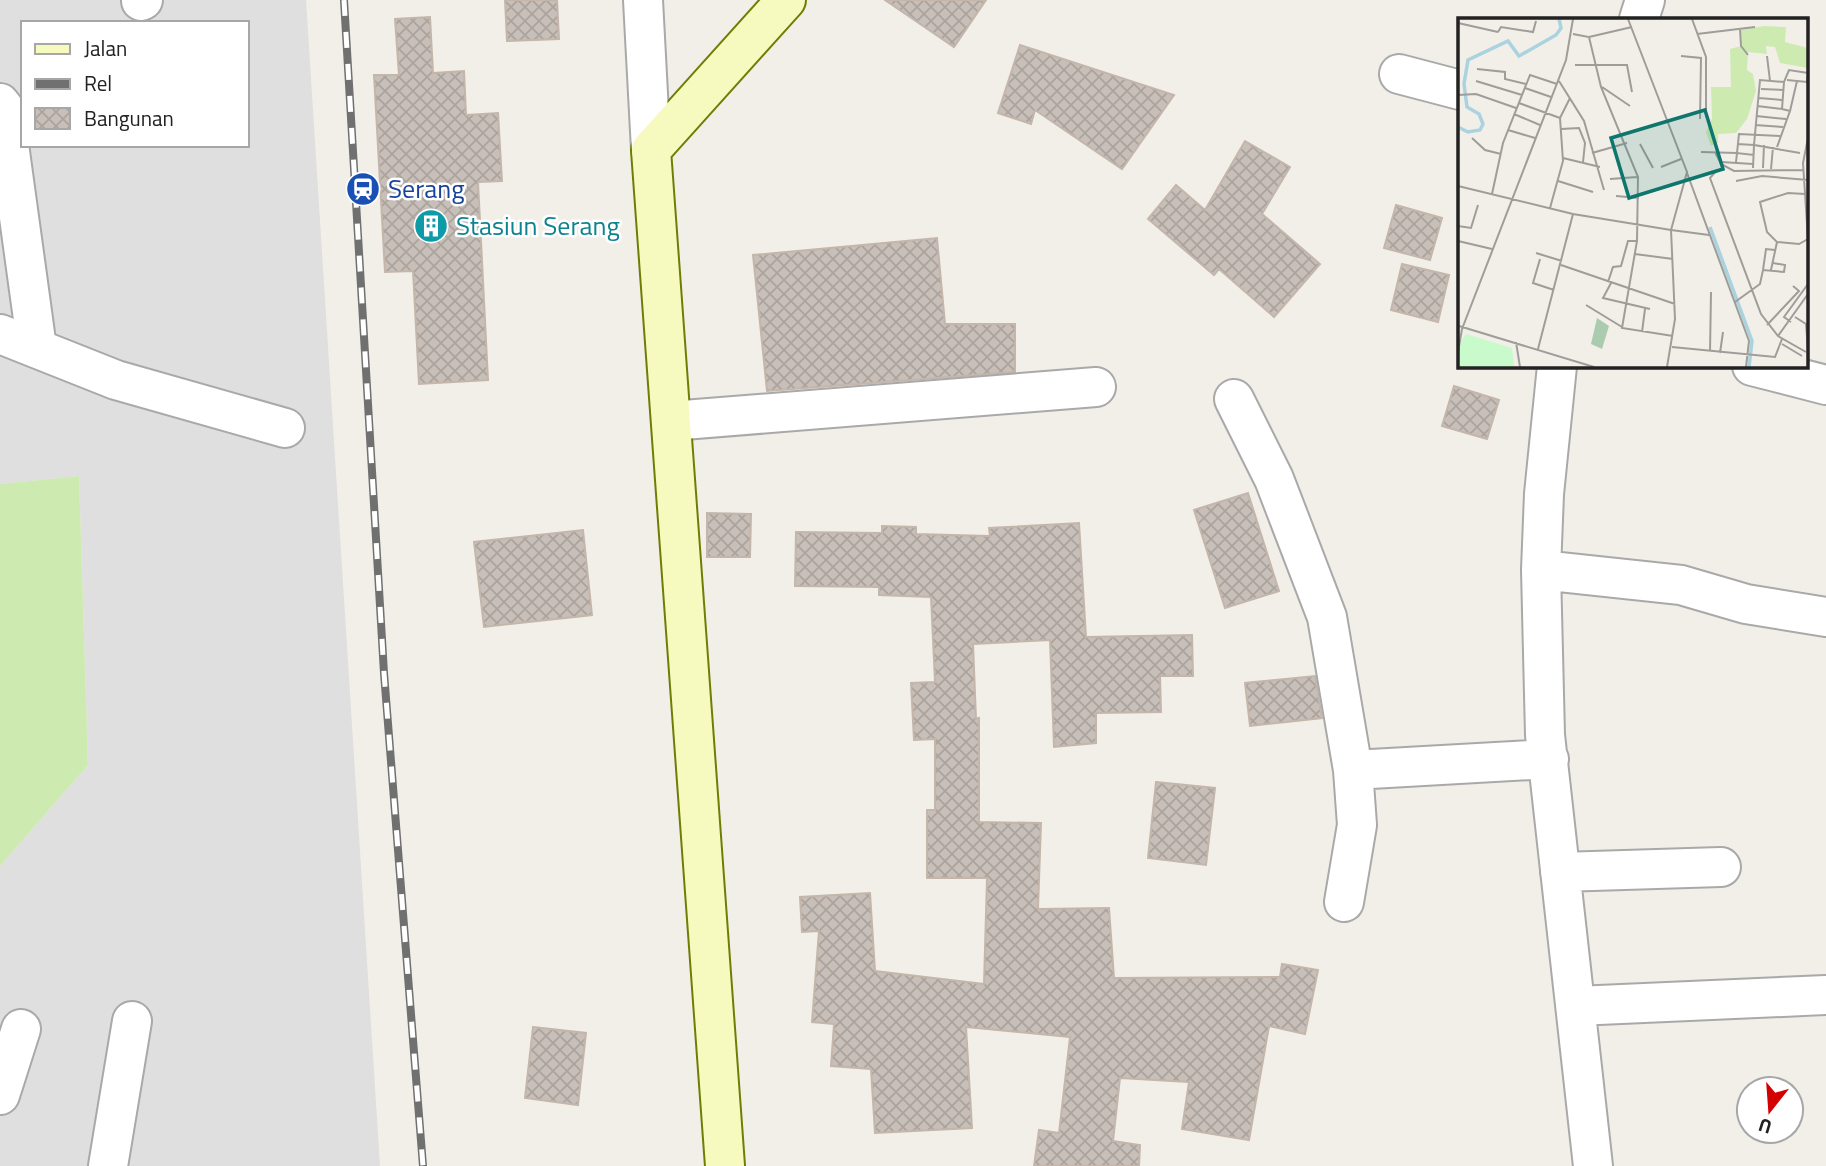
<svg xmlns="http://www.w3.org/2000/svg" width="1826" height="1166" viewBox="0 0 1826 1166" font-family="'Titillium Web',sans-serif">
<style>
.residential{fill:#e0dfdf;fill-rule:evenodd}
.grass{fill:#cdebb0}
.building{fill:url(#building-cross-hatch);stroke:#c4b6ab;stroke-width:2}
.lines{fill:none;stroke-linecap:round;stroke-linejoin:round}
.minor-casing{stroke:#a9a9a9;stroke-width:42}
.tertiary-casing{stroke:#a9a9a9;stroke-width:42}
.secondary-casing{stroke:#707d05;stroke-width:42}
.minor{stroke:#fff;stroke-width:38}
.tertiary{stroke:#fff;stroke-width:38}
.secondary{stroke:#f7fabf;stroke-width:38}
.rail-casing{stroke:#707070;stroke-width:8}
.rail{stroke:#fff;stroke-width:5;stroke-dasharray:16;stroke-linecap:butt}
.labels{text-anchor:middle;stroke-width:5;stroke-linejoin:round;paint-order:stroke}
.transit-label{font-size:26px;fill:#164399;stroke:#fff;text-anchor:start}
.culture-label{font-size:26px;fill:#0d838f;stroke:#fff;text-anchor:start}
.inset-river{fill:none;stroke:#aad3df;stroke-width:3.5}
.inset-road{fill:none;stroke:#9f9d99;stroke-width:2}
.view{fill:#0f766e;fill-opacity:0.15;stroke:#0f766e;stroke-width:3.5}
.inset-edge{fill:none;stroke:#222;stroke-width:3.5}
</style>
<defs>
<pattern id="building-cross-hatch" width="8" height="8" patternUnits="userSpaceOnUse" patternTransform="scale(1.75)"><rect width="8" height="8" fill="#c7bfb8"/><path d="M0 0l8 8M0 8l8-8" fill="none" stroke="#aba49e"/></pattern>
</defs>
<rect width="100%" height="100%" fill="#f2efe9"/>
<path class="residential" d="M0 0H306L380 1166H0V866L88 765 79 476 0 484ZM23 23H247V145H23Z"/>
<path class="grass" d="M79 476 88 765 0 866V484Z"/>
<path class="building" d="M505 0H557L559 39 507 41Z
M885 0H986L954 47Z
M430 17 433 73 464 71 466 115 498 113 502 181 478 182 488 380 419 384 413 271 385 272 374 75H399L395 19Z
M1020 45 1174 95 1122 169 1035 110 1031 124 998 113Z
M1245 141 1290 167 1262 214 1320 264 1274 317 1219 269 1214 275 1148 219 1176 185 1205 210Z
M1396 205 1442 218 1430 260 1384 248Z
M937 238 945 324H1015V372L767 391 753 255Z
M1402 264 1449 275 1438 322 1391 310Z
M1454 386 1499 400 1487 439 1442 426Z
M1248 493 1279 591 1225 608 1194 510Z
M707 513 751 514 750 557H707Z
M1079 523 1086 637 1192 635 1193 676H1160L1161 712 1096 713V743L1054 747 1050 640 973 644 976 719 979 718V822L1041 823 1038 909 1109 908 1114 978 1280 977 1282 964 1318 970 1305 1034 1269 1026 1249 1140 1182 1129 1189 1082 1120 1078 1113 1141 1140 1145 1139 1166H1034L1039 1130 1059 1133 1070 1037 966 1027 972 1128 875 1133 871 1069 831 1066 834 1024 812 1022 819 931 802 932 800 897 870 893 875 971 984 984 987 878H927V810H935V739L914 740 911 683 935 682 931 597 879 595V587L795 586 796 532 882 533V526L916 527V534L990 536 989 528Z
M583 530 592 615 484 627 474 542Z
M1315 676 1322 718 1250 726 1245 683Z
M1156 782 1215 788 1206 865 1148 858Z
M533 1027 586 1033 578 1105 525 1098Z"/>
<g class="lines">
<g class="minor-casing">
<path id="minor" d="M141 1 143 0
M1639 19 1645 0
M1399 74 1460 90
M0 103 4 108 37 348
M0 334 116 380 285 428
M1557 366 1544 494 1541 570 1545 735 1593 1166
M1752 366 1826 385
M1234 399 1274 479 1327 617 1353 770 1357 825 1344 902
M671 421 1096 387
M1541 570 1681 585 1746 604 1826 617
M1353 770 1549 759
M1560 872 1721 867
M1576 1006 1826 995
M0 1095 21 1029
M108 1166 132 1021"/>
</g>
<g class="tertiary-casing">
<path id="tertiary" d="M643 0 651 150"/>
</g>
<g class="secondary-casing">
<path id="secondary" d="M725 1166 651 150 786 0"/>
</g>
<use href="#minor" class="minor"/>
<use href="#tertiary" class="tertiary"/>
<use href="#secondary" class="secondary"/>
<g class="rail-casing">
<path id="rail" d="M344 0 384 673 423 1166"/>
</g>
<use href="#rail" class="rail"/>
</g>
<defs>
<g id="station-disc" transform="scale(1.75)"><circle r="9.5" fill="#1a4fb4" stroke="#fff"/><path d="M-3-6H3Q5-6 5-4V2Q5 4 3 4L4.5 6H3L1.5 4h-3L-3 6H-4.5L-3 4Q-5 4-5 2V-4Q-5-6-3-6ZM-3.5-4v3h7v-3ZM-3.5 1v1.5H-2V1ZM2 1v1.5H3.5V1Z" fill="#fff"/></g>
<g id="building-disc" transform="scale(1.75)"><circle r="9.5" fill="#0f9aa8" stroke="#fff"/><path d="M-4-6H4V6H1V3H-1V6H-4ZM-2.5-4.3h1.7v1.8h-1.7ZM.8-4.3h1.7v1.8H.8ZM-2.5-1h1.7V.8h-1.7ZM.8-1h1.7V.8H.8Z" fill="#fff"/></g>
</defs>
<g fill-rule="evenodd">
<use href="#station-disc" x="363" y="189"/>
<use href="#building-disc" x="431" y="226"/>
</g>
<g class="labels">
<g class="transit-label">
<text x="388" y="198">Serang</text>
</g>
<g class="culture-label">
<text x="456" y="235">Stasiun Serang</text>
</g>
</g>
<g transform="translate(1458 18)">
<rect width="350" height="350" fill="#f2efe9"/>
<path d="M306 8 328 9 327 24 350 30V50L322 45 317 29 308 28 309 36 290 34 289 52 295 56 298 73 289 101 278 115 260 116V125L253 128 248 114 254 100 253 69H273L272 31 283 28 282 12Z" fill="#cdebb0"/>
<path d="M139 300 151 308 144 331 133 326Z" fill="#aacbaf"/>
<path d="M8 316 54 330 56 349H0L2 325Z" fill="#c8facc"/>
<path class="inset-river" d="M0 109 10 114 22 112 25 106 21 96 9 89 6 66 10 42 50 23 61 38 98 17 103 10 101 1M252 209 294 323 291 349"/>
<path class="inset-road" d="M170 1 229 154 213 212 217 301 209 349M234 1 248 39V99M0 5 40 14M282 11 283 28 290 37M40 14 43 9 75 14 78 3M115 16 131 19 143 69 180 159 179 223 164 310 215 318M239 16 297 9M131 19 174 9M223 38 243 40 242 101M309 38 312 63M117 47H169L174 74M19 51 47 54V61L68 66M329 62 349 64 350 56M18 63 64 77M101 63 126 103 146 172M144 69 172 88M67 70 93 79M303 71 325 72M0 77 18 76 58 90M301 80 324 82M61 85 102 100 105 143 92 190M299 88 324 91 326 64M332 93 339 63M56 96 82 107M298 98 328 101M102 100 112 80M297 107 325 109M103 111 121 110 127 125 125 144M50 112 77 120M14 120 27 132 43 136M350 120 345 145 350 221M182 126 195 150M279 126 296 127 302 62 326 64 331 52 350 55M319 129 332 93 324 91M243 134 279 135 281 116 322 118M257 134 263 146 276 153 345 152M134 135 169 125M105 140 142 149M263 144 295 146M278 144 279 135 296 137M203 149 223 141M295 150 296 127 342 135M305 150 306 127M313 151 315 129M258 153 252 160 303 296 320 318 348 334M229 155 291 323 288 349M152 161 179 159M100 163 135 174M278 163 304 158 350 162M0 168 115 196 213 212M34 176 45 125 72 57 99 66M158 178 181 180M0 208 13 210 20 187M213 212 251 217M0 223 34 231M319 224 341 226 350 221M78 235 104 243M177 236 215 241M82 241 75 265 96 272M103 247 217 286M305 252 308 231 317 232M313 252 319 224 309 214 302 184 330 175 347 176M150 264 155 249 163 248 170 223H179M153 265 145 280 192 291M277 284 302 266 305 252 326 254 327 247 315 245M128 287 164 309M337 299 348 306 350 332M333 304 326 299 350 266M309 307 341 273 335 268M1 308 136 349M4 311 108 42 115 1M184 314 187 291M320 318 350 276M58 324 62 349M324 326 344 338M214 329 317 339 324 321M80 331 115 196M0 334 4 311M252 334 253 274M262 335 265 314"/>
<path class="view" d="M247 92 265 151 171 180 153 120Z"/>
<rect width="350" height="350" class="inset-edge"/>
</g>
<rect x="21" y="21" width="228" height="126" fill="#ffffff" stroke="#a7a7a7" stroke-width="2"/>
<rect x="35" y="44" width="35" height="10" fill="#f7fabf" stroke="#a7a7a7" stroke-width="2"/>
<text x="84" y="56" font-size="21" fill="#222222">Jalan</text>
<rect x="35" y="79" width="35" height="10" fill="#707070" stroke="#a7a7a7" stroke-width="2"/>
<text x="84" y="91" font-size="21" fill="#222222">Rel</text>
<rect x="35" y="108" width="35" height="21" fill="url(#building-cross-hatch)" stroke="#a7a7a7" stroke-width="2"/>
<text x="84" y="126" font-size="21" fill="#222222">Bangunan</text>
<g transform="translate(1770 1110) rotate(197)"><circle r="33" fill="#ffffff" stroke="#a7a7a7" stroke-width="2"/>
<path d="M0-5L12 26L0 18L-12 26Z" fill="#d40000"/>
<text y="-10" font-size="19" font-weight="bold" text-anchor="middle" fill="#222222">U</text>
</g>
</svg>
